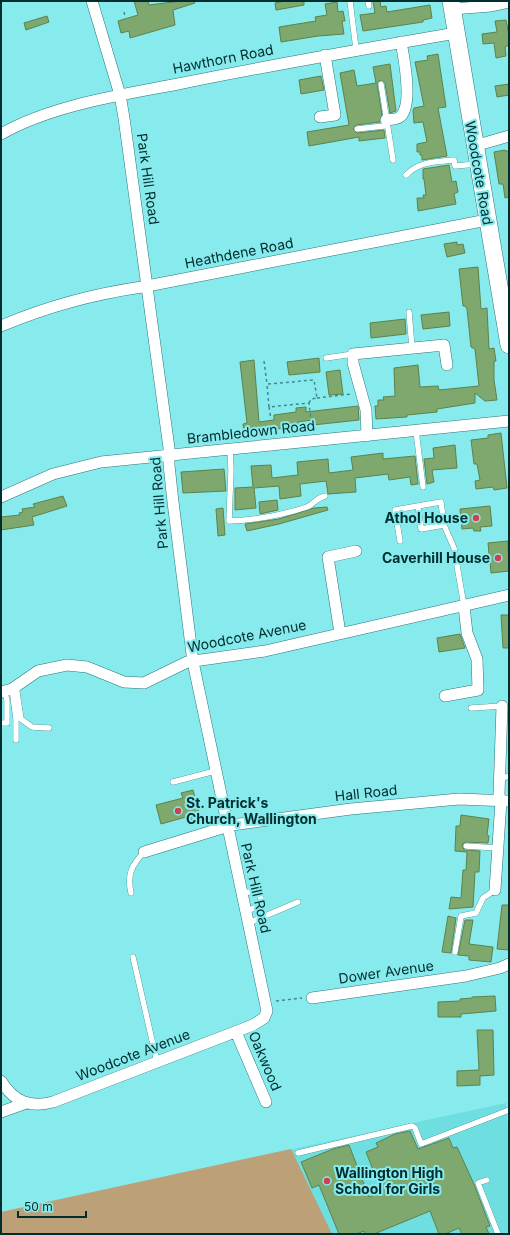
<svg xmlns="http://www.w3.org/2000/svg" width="510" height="1235" viewBox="0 0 510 1235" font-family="Inter,sans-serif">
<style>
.built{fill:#6edee1}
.green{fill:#bba078}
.building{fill:#7ea86e;stroke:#5b834b}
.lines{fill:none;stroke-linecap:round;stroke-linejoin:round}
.lane-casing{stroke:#2a7779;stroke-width:6}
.street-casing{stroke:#2a7779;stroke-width:12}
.primary-casing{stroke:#2a7779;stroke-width:18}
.path{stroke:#42898b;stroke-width:1.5;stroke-dasharray:3 3;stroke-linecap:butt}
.lane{stroke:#fff;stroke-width:5.5}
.street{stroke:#fff;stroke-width:11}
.primary{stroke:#fff;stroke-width:17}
.poi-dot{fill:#cf3f52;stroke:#87eaec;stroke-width:1.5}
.labels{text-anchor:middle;stroke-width:4;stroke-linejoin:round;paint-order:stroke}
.street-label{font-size:14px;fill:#002d2e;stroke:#87eaec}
.poi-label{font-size:14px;font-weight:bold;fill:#002d2e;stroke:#87eaec;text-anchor:end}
</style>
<rect width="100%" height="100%" fill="#87eaec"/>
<path class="built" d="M506 1103 509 1140V1234H1V1212Z"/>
<path class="green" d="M291 1149 332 1234H1V1212Z"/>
<path class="building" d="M134 1H148L149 5 181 1H194L195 3 173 10 175 25 130 38 129 31 121 33 118 21 138 15Z
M285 1H304V5L276 10 275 3Z
M373 1H380L381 7 386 6 387 12 430 5 432 18 423 20V22L363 31 360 15 375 13Z
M337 2 338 12 343 11 345 21H342L344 34 318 36 281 42 279 27 316 21 315 17 327 15 325 4Z
M47 16 49 22 26 30 24 23Z
M506 20 509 35V45L505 47 506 56 496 58 494 43 483 44 482 34 497 32 495 21Z
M438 54 446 107 438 108 447 156 422 160V155H420V152H417V144L427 142 423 122 414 123 413 111 414 108 424 106 415 62 428 60 427 56Z
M390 64 396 111 390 113 385 83 380 80 377 84 382 115 380 122 356 125 353 129 357 133 384 130 385 138 359 141V137L309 146 307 132 349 125 340 73 354 70 357 86 376 83 373 67Z
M321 76 324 90 301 94 299 80Z
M509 84V95L497 97 495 86Z
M505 150V151H509V197L505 198 503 184H499L494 152Z
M449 165 452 182 456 181 458 192 454 194 456 204 418 211 417 198H424L423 195H426L424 179H423V169Z
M457 242V245L463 244 465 253 447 257 444 244Z
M478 267 481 309 487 308 489 349 494 348 496 361H494V380L497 400 485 401 475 393V403L437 409V412L407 415V417L376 419 375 406H378V400H384L383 397 395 396 394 368 418 365 420 387 438 386 439 390 479 386 475 349 471 347 467 309 465 306H463L459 269Z
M449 312 450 326 423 329 421 315Z
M405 319 406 334 371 338 370 323Z
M319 358 320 372 289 375 287 362Z
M254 360 259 422 274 420V415L296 412V408L306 407V412L358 406 359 420 313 425 312 420 298 422V426L276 429V432L263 434 262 430 244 431 243 424 247 423 240 362Z
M340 370 343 394 329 395 326 372Z
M501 433 507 488 494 490 493 487 476 489 475 481 480 480 477 464H474L471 440 488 438V435Z
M455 445 457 468 432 470 434 482 427 484 424 459 434 458 433 448Z
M383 453V459L415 456 418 484 411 485 410 477 389 480 388 474 355 478 356 492 328 494 326 481 300 484 301 496 280 499 279 486 254 488 256 508 235 510V488L253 487 251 466 271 465 272 478 298 475 297 462 328 459 329 473 353 470 351 457Z
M224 469 226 491 183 493 181 472Z
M63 496 67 506 32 517 34 525 1 530V517L20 515 19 513 23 512 22 509 35 507 33 504Z
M277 500 278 510 260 514 259 502Z
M490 506 492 526 480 527 481 531H474L473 528 462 529 460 509Z
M327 507 328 510 279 524 247 531 245 524 279 519 314 508Z
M223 508 225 535 218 536 216 509Z
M508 541 509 571 491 573 490 561 486 562V555L489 554 488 543Z
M501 615H509V648H503Z
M460 634 465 648 439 652 437 638Z
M193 790 201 820 187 823 186 817 161 824 156 805 183 798 181 793Z
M461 815 489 819 487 835 489 836 488 843 466 842 462 844 464 850 480 851 479 872H475L473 907 449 909 451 897 461 898 463 870H466L467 852 455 851 456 826H460Z
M502 905H509V950L497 949Z
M448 916 456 918 451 953 442 952Z
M465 920H473L469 944 493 947 491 962 469 960V956L458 955Z
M495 996 496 1011 461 1014V1017H438V1002L460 1001V999L472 998V997Z
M477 1030H493L494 1075 480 1076V1085L457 1086V1071L479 1070Z
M410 1131 418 1149 449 1138 453 1148 457 1147 474 1184 490 1226 486 1227 489 1234H462L459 1228 445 1234H439L430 1211 374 1234H365L364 1231 356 1234H339L319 1185 312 1188 301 1162 333 1149 349 1145 369 1197 382 1192 366 1152 378 1147 376 1143 395 1134Z"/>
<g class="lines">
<g class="lane-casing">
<path id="lane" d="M350 1 356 49
M368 1 369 6
M381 84 393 160
M357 129 384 126 386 120
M406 175C420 161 436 162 454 160L455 166 477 164
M409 312 412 348
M326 358 353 354
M416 431 423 487
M230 450 231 470 229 521C254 520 283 515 307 507 314 504 316 498 325 496
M418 506 421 529 444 525
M400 541 395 510 441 502 444 525 454 548 464 606
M16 686 21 719 32 727 49 728
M12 689 16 719V740
M471 708 502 706
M1 723H7V700L4 691
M500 779 509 776
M173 782 215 771
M466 846 497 848
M131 893C127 875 131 866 144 852
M243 893 255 891C261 895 263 900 259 906L247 911
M249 923 298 902
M455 952 461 916 476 913 483 898 495 890
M133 957 157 1062
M298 1153 412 1126 415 1128 421 1144 509 1110
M487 1180 478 1183 498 1234"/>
</g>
<g class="street-casing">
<path id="street" d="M452 9 491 6 509 2
M320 117 335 115 325 55
M386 120C391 119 398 120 401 116 413 103 404 58 401 42
M1 134C52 105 121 95 178 84 271 65 363 49 456 33
M474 146 509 136
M1 326C46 307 93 294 142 287L487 220
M367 436 366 410 353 363V354L444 345 447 365
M1 497 53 474 101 462 509 421
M340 633 328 557 356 551
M1 692 12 689 38 671 67 665 87 667 124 682 144 683 187 662 265 651 509 595
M445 696 478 690 477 659 467 633 464 606
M144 852 232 825 351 809 459 799 509 801
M495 890 501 801 499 795 502 706
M312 998 466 976 500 968 509 964
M236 1032 266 1102
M1 1081C14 1102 30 1108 53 1102L253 1025 264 1018 267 1011 193 662 173 502 169 465V448L124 118 120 95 92 1
M1 1112 26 1103"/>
</g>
<g class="primary-casing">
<path id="primary" d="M451 1 509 345"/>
</g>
<path class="path" d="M124 12 125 16
M264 361 267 384
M317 398 351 394
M309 403 311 399 317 398 314 380 267 384 269 407 309 403 312 431
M269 407 271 419
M276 1001 302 998"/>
<use href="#lane" class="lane"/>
<use href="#street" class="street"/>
<use href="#primary" class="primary"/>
</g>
<g class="poi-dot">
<circle cx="476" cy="518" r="4"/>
<circle cx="498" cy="558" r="4"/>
<circle cx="178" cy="811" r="4"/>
<circle cx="327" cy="1181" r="4"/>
</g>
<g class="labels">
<g class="street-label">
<text transform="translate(223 59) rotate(-11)" y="5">Hawthorn Road</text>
<text transform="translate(479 173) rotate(80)" y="5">Woodcote Road</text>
<text transform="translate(148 179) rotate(82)" y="5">Park Hill Road</text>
<text transform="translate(239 253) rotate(-11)" y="5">Heathdene Road</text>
<text transform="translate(251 432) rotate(-6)" y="5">Brambledown Road</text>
<text transform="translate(159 503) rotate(-95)" y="5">Park Hill Road</text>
<text transform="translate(247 636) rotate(-11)" y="5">Woodcote Avenue</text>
<text transform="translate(366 793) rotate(-6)" y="5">Hall Road</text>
<text transform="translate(256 888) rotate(77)" y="5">Park Hill Road</text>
<text transform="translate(386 972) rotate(-8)" y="5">Dower Avenue</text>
<text transform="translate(133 1055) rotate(-21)" y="5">Woodcote Avenue</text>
<text transform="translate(265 1061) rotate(67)" y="5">Oakwood</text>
</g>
<g class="poi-label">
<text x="468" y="523">Athol House</text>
<text x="490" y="563">Caverhill House</text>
<text x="186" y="808" text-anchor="start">St. Patrick's<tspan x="186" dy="16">Church, Wallington</tspan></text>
<text x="335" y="1178" text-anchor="start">Wallington High<tspan x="335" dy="16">School for Girls</tspan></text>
</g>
</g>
<rect width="510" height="1235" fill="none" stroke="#002d2e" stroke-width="4"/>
<path d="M18 1211v6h68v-6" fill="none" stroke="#002d2e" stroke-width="2"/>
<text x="24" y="1211" font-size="12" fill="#002d2e" stroke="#87eaec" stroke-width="3" paint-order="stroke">50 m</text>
</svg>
